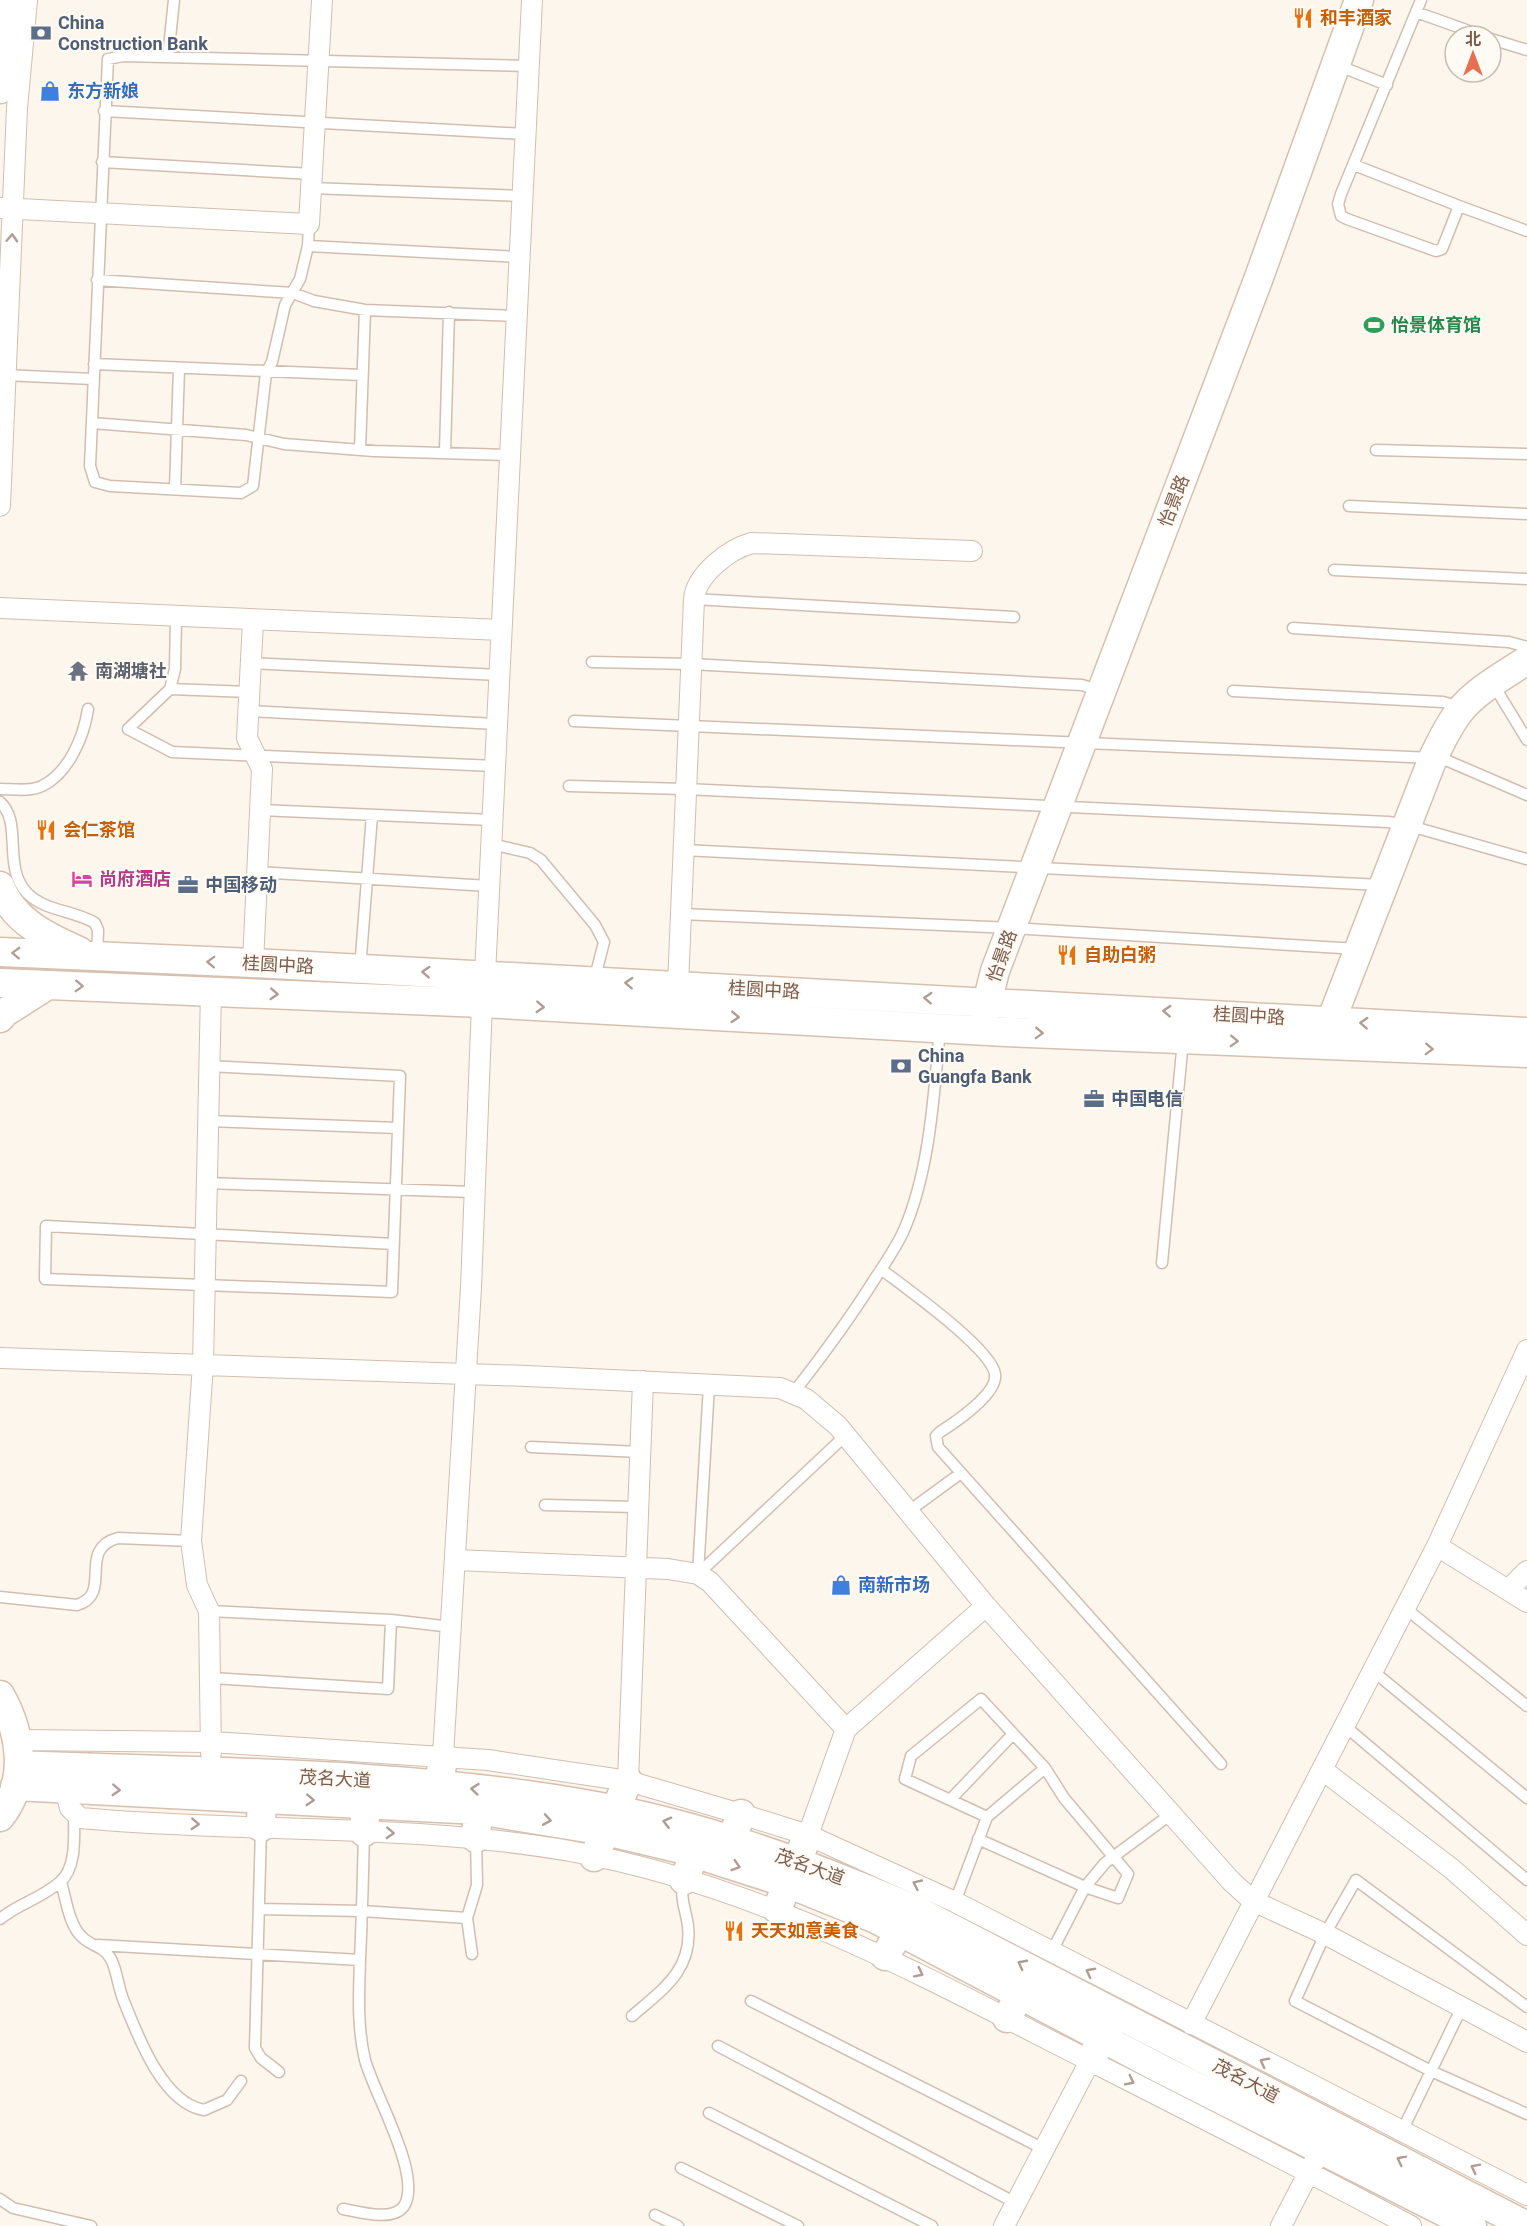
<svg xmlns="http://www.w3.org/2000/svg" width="1527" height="2226" viewBox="0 0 1527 2226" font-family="Roboto,'Noto Sans SC',sans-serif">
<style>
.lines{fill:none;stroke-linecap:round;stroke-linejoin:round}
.lane-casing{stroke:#d1beb0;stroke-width:13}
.street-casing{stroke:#d1beb0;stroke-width:22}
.secondary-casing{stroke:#d6c0b0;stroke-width:31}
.lane{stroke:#fff;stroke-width:10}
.street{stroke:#fff;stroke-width:20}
.secondary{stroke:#fff;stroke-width:28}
.oneway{stroke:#af9d94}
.labels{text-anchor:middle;stroke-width:4.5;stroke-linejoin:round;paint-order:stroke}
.food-label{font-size:18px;font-weight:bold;fill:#c56008;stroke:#fffaf3;text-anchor:start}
.service-label{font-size:18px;font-weight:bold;fill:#4e5e75;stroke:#fffaf3;text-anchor:start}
.shop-label{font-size:18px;font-weight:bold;fill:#366cbe;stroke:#fffaf3;text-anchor:start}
.leisure-label{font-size:18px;font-weight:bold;fill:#27864d;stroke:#fffaf3;text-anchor:start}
.street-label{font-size:18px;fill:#7a5c4d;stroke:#fffaf3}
.worship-label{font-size:18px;font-weight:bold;fill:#5b616d;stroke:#fffaf3;text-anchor:start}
.hotel-label{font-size:18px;font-weight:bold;fill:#b23c85;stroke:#fffaf3;text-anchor:start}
</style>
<rect width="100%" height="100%" fill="#fdf6ec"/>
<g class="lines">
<g class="lane-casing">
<path id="lane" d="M1416 12 1483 36
M1491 39 1527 50
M168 57 174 0
M1337 65 1387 85
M104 111 525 134
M102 162 312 174
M1354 165 1459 206 1442 249 1436 251 1347 219 1341 216 1338 204 1341 194 1421 0
M311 188 522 196
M1459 206 1527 231
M309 224 308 246 300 279 285 305 272 362 266 373 253 486 241 493 110 486 95 482 90 466 108 59 123 56 529 66
M308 246 519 257
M97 280 293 293 314 301 365 310 516 316
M94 364 362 375
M3 375 93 379
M92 423 246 435 284 444 374 451 508 455
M360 450 365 310
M1376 450 1527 454
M445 452 449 312
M175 489 179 368
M1349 506 1527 514
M1334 570 1527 579
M694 599 1014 617
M176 618 175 669 170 689 128 729 172 752 495 766
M1293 628 1509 642 1527 647
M592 662 691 664 1082 685 1100 691
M251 663 499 675
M1493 684 1527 740
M170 689 249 692
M1233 691 1443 702 1460 707
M248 711 496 724
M574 721 1433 758 1448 761 1527 795
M569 786 686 789 1388 822 1407 825 1526 859
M0 789C13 789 30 792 42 786 69 773 84 736 88 709
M0 802C23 822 2 867 27 893 46 912 74 910 95 923L98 930 97 957
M260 810 492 820
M491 844 530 853 541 860 595 925 604 942 594 981
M683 850 1381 885
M257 872 489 886
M681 914 1013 928 1358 949
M360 969 372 815
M209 1066 400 1076 392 1292 45 1279 46 1226 394 1244
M208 1121 398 1128
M207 1183 472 1192
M1162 1263 1183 1040
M881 1269C904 1287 991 1348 995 1374 998 1394 954 1423 940 1432L936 1436 938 1447 1221 1764
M794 1392C823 1355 851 1317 876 1277 886 1262 897 1246 904 1230 930 1170 934 1093 940 1029
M531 1447 640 1452
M545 1505 637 1507
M909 1511 961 1473
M698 1574 846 1435
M698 1574 709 1385
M0 1597 77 1605C114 1594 76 1549 118 1538L191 1541
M1405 1608 1527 1706
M209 1611 391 1620 452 1627
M1373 1671 1527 1798
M212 1678 388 1689 391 1620
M1346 1727 1527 1880
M950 1800 1013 1734
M261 1828 255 2048 261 2058 279 2072
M978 1839 1085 1887 1118 1898 1128 1874 1064 1798 1045 1768 981 1699 911 1756 905 1779 987 1817 1045 1768
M61 1882C66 1899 69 1925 82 1937 92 1947 103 1945 111 1959 117 1971 118 1986 123 1999 137 2034 162 2103 204 2110L227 2100 241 2081
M955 1902 987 1817
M259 1909 362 1911 467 1918
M0 1919C18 1904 42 1898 60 1882 77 1868 74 1835 74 1815
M98 1945 360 1960
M1052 1951 1085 1887 1105 1863 1171 1814
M472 1954 467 1918 477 1885 476 1839
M751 2001 1044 2149
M1527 2007 1356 1880 1325 1934 1295 2001 1431 2071 1527 2114
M632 2016C662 1990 693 1970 688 1926 686 1910 679 1897 684 1880
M718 2046 1016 2203
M709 2113 932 2226
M1402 2131 1462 2007
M681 2168 798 2226
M0 2199 13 2208 91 2226
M343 2209C359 2212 393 2222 404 2206 423 2176 374 2094 365 2060 357 2027 359 1993 360 1960 362 1917 363 1875 364 1832
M655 2215 678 2226"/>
</g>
<g class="street-casing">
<path id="street" d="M0 208 309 224 322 0
M0 506 17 108 27 0
M0 608 501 630
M253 963 262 769 247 738 253 621
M485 975 532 0
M678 986 694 599C696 575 729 549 752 543L972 551
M0 1358 527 1376 780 1388 806 1399 838 1426 986 1606 1231 1881 1253 1901 1325 1934 1527 2042
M1437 1546 1527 1602
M455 1560 668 1569 698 1574 710 1582 846 1729
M1509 1589 1527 1571
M18 1740 212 1742 488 1760 628 1781 741 1814 808 1835 955 1902 1527 2195
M211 1753 209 1611 197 1585 191 1541 203 1364 211 991
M443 1756 471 1288 482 1003
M1324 1771 1452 1869 1527 1935
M628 1781 643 1381
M65 1788 70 1808 80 1818C243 1833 408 1823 570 1851 746 1883 893 1960 1051 2041 1171 2102 1292 2163 1411 2226
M808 1835 846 1729 986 1606
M1191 2024 1437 1546 1527 1350
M1004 2226 1090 2061
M1281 2226 1314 2162"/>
</g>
<g class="secondary-casing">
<path id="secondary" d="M0 89 7 0
M0 886C13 921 47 937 79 951
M0 952 253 963 1527 1032
M0 983 482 1003 1006 1032 1527 1053
M0 1018 4 1013 48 985
M983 1019 995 971 1258 280 1359 0
M1331 1021 1433 758C1441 742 1448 726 1459 712 1476 690 1505 675 1527 660
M0 1695C21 1732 29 1781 0 1817
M19 1765C206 1773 395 1771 579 1803 697 1823 808 1863 916 1910L1527 2226
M15 1786 478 1810 605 1831 681 1849 787 1883 876 1919 1165 2071 1472 2226
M437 1804 443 1756
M261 1827 262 1779
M364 1832 366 1803
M476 1838 478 1810
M732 1839 741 1814
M594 1857 628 1781
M684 1880 701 1838
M777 1909 808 1835
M885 1956 900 1931
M1007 2018 1020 1994
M1090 2061 1112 2021"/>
</g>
<use href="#lane" class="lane"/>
<use href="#street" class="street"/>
<use href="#secondary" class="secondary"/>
</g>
<defs><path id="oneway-chevron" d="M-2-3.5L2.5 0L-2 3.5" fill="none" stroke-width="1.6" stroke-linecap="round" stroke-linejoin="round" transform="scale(1.5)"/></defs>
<g class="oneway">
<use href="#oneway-chevron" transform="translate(12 238) rotate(-87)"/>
<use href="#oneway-chevron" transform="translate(16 953) rotate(-178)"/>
<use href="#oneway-chevron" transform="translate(211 962) rotate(-178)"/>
<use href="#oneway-chevron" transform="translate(426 972) rotate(-177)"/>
<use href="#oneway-chevron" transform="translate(629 983) rotate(-177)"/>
<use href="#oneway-chevron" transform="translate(79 986) rotate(2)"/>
<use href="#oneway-chevron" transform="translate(274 994) rotate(3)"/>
<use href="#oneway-chevron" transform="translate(928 998) rotate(-177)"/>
<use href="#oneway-chevron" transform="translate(540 1007) rotate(3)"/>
<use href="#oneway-chevron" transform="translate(1167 1011) rotate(-177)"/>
<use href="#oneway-chevron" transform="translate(735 1017) rotate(3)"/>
<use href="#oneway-chevron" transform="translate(1364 1023) rotate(-177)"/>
<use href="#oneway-chevron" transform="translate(1039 1033) rotate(2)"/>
<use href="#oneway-chevron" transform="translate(1234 1041) rotate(2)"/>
<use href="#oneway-chevron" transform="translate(1429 1049) rotate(2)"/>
<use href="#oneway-chevron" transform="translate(475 1789) rotate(-174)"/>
<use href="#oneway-chevron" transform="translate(116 1790) rotate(3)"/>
<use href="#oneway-chevron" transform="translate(310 1800) rotate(3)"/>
<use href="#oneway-chevron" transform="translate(547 1820) rotate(10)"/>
<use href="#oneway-chevron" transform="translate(667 1822) rotate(-166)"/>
<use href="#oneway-chevron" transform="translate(195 1824) rotate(3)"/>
<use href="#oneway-chevron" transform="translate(390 1833) rotate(3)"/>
<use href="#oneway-chevron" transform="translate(736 1866) rotate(18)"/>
<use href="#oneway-chevron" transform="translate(917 1884) rotate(-155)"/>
<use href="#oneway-chevron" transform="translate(1022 1964) rotate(-152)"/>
<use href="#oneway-chevron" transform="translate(1090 1972) rotate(-152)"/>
<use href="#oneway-chevron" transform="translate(919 1973) rotate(27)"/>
<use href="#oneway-chevron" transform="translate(1264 2062) rotate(-153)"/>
<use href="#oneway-chevron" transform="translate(1130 2081) rotate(27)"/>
<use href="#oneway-chevron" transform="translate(1401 2160) rotate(-153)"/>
<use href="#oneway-chevron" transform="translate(1475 2168) rotate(-153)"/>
</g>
<defs>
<g id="restaurant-bare" transform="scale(1.62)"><path d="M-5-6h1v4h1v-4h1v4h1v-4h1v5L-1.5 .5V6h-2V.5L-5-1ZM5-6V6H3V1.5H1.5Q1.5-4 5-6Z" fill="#e8710a" stroke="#fffaf3" stroke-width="2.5" paint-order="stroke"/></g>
<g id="bank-bare" transform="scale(1.62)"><path d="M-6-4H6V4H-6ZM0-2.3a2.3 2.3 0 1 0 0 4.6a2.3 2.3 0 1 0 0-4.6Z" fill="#5c6f8a" stroke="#fffaf3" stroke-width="2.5" paint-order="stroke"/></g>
<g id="shop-bare" transform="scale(1.62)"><path d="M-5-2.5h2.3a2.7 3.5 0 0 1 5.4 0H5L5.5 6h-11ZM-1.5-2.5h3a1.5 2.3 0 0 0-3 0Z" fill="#3f7fe0" stroke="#fffaf3" stroke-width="2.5" paint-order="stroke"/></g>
<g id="stadium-bare" transform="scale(1.62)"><path d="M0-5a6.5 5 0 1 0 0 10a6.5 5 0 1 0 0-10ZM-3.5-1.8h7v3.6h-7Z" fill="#2e9e5b" stroke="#fffaf3" stroke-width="2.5" paint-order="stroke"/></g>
<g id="temple-bare" transform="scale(1.62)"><path d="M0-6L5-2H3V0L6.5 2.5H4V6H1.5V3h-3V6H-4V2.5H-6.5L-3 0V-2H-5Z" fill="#6b7280" stroke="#fffaf3" stroke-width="2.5" paint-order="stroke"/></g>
<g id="hotel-bare" transform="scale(1.62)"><path d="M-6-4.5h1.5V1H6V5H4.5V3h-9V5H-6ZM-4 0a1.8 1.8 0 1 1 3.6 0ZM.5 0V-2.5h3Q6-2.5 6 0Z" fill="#d1479c" stroke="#fffaf3" stroke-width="2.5" paint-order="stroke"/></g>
<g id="office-bare" transform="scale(1.62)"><path d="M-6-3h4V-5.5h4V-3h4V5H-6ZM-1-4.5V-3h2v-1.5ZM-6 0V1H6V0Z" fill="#5c6f8a" stroke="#fffaf3" stroke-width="2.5" paint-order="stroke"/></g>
</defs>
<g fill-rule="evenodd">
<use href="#restaurant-bare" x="1303" y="18"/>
<use href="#bank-bare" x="41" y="33"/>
<use href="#shop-bare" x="50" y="91"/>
<use href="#stadium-bare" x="1374" y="325"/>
<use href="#temple-bare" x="78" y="671"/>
<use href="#restaurant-bare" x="46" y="830"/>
<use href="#hotel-bare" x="82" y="879"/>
<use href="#office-bare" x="188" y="885"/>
<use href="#restaurant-bare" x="1067" y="955"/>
<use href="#bank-bare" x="901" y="1066"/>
<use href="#office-bare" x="1094" y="1099"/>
<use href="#shop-bare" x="841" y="1585"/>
<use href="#restaurant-bare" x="734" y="1931"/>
</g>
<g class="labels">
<g class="food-label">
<text x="1320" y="24">和丰酒家</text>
<text x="63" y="836">会仁茶馆</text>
<text x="1084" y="961">自助白粥</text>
<text x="751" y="1937">天天如意美食</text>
</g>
<g class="service-label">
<text x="58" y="29">China<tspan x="58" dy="21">Construction Bank</tspan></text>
<text x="205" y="891">中国移动</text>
<text x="918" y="1062">China<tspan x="918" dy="21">Guangfa Bank</tspan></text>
<text x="1111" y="1105">中国电信</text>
</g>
<g class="shop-label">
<text x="67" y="97">东方新娘</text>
<text x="858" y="1591">南新市场</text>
</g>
<g class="leisure-label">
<text x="1391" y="331">怡景体育馆</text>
</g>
<g class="street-label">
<text transform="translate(1174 501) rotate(-69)" y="6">怡景路</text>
<text transform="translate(1002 956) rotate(-70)" y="6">怡景路</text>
<text transform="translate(278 965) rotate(3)" y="6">桂圆中路</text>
<text transform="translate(764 990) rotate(3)" y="6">桂圆中路</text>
<text transform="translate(1249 1016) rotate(3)" y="6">桂圆中路</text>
<text transform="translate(335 1779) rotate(3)" y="6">茂名大道</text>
<text transform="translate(810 1867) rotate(20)" y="6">茂名大道</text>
<text transform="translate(1246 2081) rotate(28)" y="6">茂名大道</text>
</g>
<g class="worship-label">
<text x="95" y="677">南湖塘社</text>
</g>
<g class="hotel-label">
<text x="99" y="885">尚府酒店</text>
</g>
</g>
<g transform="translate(1473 54)"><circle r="28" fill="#fffaf3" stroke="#cabbb1" stroke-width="1.5"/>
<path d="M0-4.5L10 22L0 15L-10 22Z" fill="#e76f51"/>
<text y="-9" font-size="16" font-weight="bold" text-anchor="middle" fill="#7a5c4d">北</text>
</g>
</svg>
